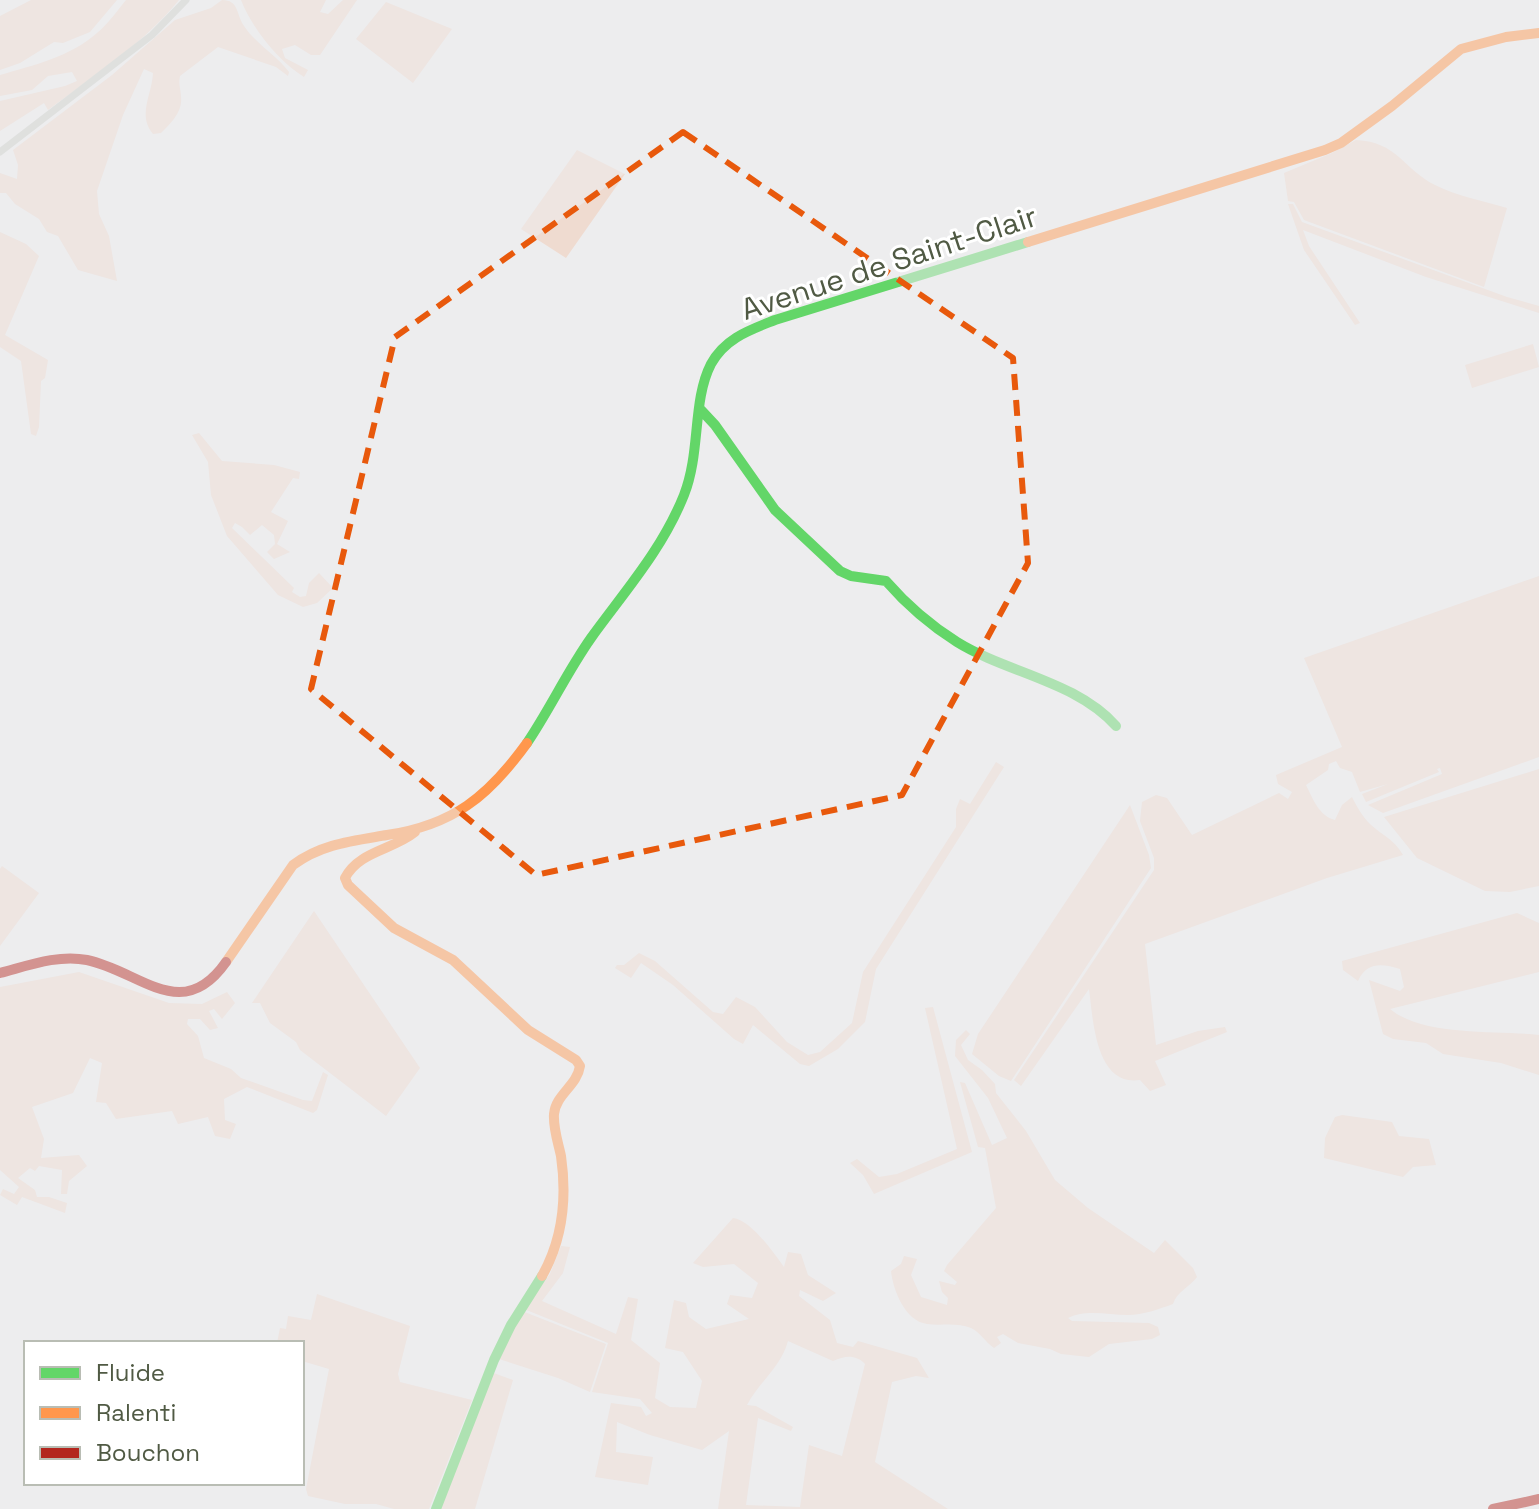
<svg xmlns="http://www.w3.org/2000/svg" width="1539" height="1509" viewBox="0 0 1539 1509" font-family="'Space Grotesk',sans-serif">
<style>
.green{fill:#efdbd0;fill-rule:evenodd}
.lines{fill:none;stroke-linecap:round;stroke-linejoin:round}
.street{stroke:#ced1cb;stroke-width:7}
.fast{stroke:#63d668;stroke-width:10}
.slow{stroke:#ff974d;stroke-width:10}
.jam{stroke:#b3261e;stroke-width:10}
.marked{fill:none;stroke:#e8590c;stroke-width:6;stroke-dasharray:16 10;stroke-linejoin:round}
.labels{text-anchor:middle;stroke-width:6;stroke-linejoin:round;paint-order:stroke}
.street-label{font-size:30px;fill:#505a44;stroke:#fff}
</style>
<rect width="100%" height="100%" fill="#ededee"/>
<path class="green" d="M31 0H117L90 32 63 43 54 42 20 63 0 70V16Z
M126 0H179C144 43 93 77 48 110L44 103 0 131V101L65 86 77 81 72 72 48 76 32 90 0 96V75C34 65 70 57 97 33 108 24 117 11 126 0Z
M222 0C239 0 236 14 244 26 256 44 276 55 289 72L288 76 276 67 218 47 180 76C178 85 181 89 181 97 183 112 170 124 161 133L153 134C137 115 152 95 153 73L144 69 123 115 97 191 99 214 109 236 117 281 78 270 58 236 47 232 39 219 15 204 6 193H0V173L17 179 18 165 13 150 112 75 175 20 211 8Z
M241 0H326L320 12 328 14 343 0H357L320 55H311L295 45 282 49 285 58 308 70 304 77C278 61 252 28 241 0Z
M386 2 452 29 413 83 356 39Z
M1356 140C1398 142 1403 169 1435 185 1456 196 1484 201 1507 208L1484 287 1304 220 1294 202 1288 201 1284 173 1332 153Z
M577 150 625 174 566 258 521 229Z
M1288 204H1293L1302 222 1507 297 1539 306V313L1426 277 1303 230 1309 246 1360 323 1355 325 1304 250Z
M0 232 26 244 39 256 5 335 48 360 45 378 41 381 39 427 36 436 31 434 21 361 0 347Z
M1533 344 1539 367 1472 388 1465 365Z
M199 433 222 461 274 465 300 472 299 479 293 478 271 512 288 521 277 544 290 552 274 559 267 552 275 544 274 535 262 525 250 535 242 527 235 523 232 528 294 588 292 592 300 597 306 596 309 583 319 573 333 588 317 603 303 607 278 595 227 536 211 495 208 462 192 435Z
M1539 576V757L1383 813 1368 805 1442 774 1440 768 1437 769 1439 772 1366 802 1362 794 1388 784 1360 792 1352 772 1340 768 1336 761 1329 764 1328 770 1306 785C1313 799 1319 816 1335 820L1342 805 1352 797C1357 807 1362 816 1370 824 1384 837 1393 838 1403 855L1327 878 1145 944 1156 1045 1198 1031 1225 1027 1227 1032 1155 1061 1166 1085 1150 1091 1140 1080C1095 1087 1093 1018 1089 989L1021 1086 1014 1080 1154 870V858L1140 821 1142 802 1156 795 1167 798 1192 835 1279 793 1288 799 1292 792 1278 784 1276 775 1342 747 1304 658Z
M996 762 1004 767 876 969 865 1022 838 1049 809 1066 800 1064 753 1025 743 1044 734 1039 673 985 641 963 631 978 615 968 617 965H624L639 953 655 961 713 1012 723 1014 736 997 755 1007 787 1042 808 1055 820 1052 852 1023 863 972 956 827V809L960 799 970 804Z
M1539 769V886L1510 892 1485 891 1417 858 1384 817Z
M1130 805 1149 855 1151 868 1011 1081 999 1076 972 1054 978 1034Z
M2 866 39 893 0 946V869Z
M314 911 420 1068 386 1116 300 1050 296 1042 270 1023 260 1003H252Z
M1517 913 1539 923V972L1390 1009C1424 1037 1496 1030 1539 1035V1075L1501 1063 1443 1054 1426 1043 1393 1039 1383 1034 1369 980 1400 991 1404 987 1400 969C1382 963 1366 962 1358 981L1343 970 1342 961Z
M79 972 169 1003 202 1004 227 992 235 1003 222 1019 214 1009 209 1011 218 1028 210 1030 200 1019H188L187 1024 198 1036 204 1058 231 1069 241 1078 303 1100 312 1101 323 1072 328 1075 317 1110 313 1113 247 1087 224 1099 225 1120 236 1124 230 1139 215 1136 208 1117 178 1124 172 1111 116 1119 106 1103 96 1102 102 1063 90 1058 73 1093 32 1107 44 1139 41 1158 79 1155 87 1166 69 1181 67 1194H61L62 1170 39 1166 35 1171 30 1168 18 1178 35 1190 37 1197H49L67 1203 65 1213 22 1197 17 1205 0 1195 3 1189 14 1194 19 1187 0 1170V987Z
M933 1007 972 1152 874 1194 863 1175 850 1163 857 1159 879 1177 897 1174 957 1149 925 1008Z
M966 1030 970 1034 961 1045 968 1060 982 1070 995 1084 996 1093 1026 1131 1055 1180 1088 1208 1154 1253 1165 1240 1193 1268 1197 1277C1190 1287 1177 1291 1173 1304 1159 1309 1143 1315 1128 1315 1108 1315 1086 1309 1068 1318L1072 1321 1149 1323 1158 1327 1160 1335 1152 1339 1109 1344 1089 1357 1061 1354 1050 1349 1018 1343 1003 1334 997 1337 1001 1343 994 1348C985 1342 980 1332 971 1328 957 1322 942 1326 927 1324 905 1321 893 1290 891 1271L901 1264 904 1256 917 1259 911 1275 921 1297 947 1305 948 1298 942 1292 939 1281 955 1285 957 1282 944 1271 947 1265 996 1208 985 1148 978 1147 960 1082 965 1083 992 1145 1007 1138 988 1098 955 1056 956 1040Z
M1342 1115 1392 1122 1399 1136 1429 1139 1436 1165 1413 1167 1403 1177 1324 1158 1325 1138 1335 1117Z
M733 1218C751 1220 773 1252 784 1267L788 1252 801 1254 808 1275 836 1293 823 1301 800 1290 799 1296 830 1320 837 1343 853 1347 858 1341 917 1358 929 1378 916 1376 892 1382 875 1462 948 1509H718L729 1431 702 1450 650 1435 617 1422 616 1452 653 1457 648 1485 595 1477 611 1403 641 1407 646 1416 652 1413 640 1399 592 1392 608 1343 524 1309 550 1274 561 1246 570 1247 563 1273 542 1301 616 1334 628 1297 638 1299 631 1340 660 1363 655 1398 670 1407 696 1408 702 1381 683 1352 665 1348 674 1300 686 1303 689 1317 706 1329 749 1319 727 1304 730 1295 752 1298 758 1283 734 1264 703 1267 693 1263ZM788 1341 833 1361C845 1356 855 1354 865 1364L842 1456 809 1445 800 1507 746 1505 758 1418 791 1431 793 1427 756 1406 747 1405C760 1381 781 1367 788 1341Z
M317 1294 410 1326 398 1374 400 1382 472 1400 429 1509H394L376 1504H345L308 1496 306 1489 329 1369 302 1361V1343H277L280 1328 286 1329 288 1316 311 1320Z
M522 1311 606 1344 590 1392 558 1378 499 1359Z
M491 1372 513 1380 475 1509H440Z"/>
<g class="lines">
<path class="street" d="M0 152 152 35 186 0"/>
<path class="fast" d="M701 410 715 425 775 510 840 571 851 576 886 581C906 604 930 625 957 642 1007 673 1076 681 1116 726
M527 743C550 709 567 672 591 638 625 591 662 550 684 495 701 452 692 401 711 364 725 338 750 330 775 320L1028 242
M436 1509 494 1360 511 1325 542 1276"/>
<path class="slow" d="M1028 242 1325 150 1341 143 1392 106 1461 49 1506 37 1539 33
M415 832C393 850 359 851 345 878L348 885 394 928 453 960 528 1030 576 1060 580 1066C577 1086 556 1094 554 1114 553 1128 558 1142 561 1156 567 1198 563 1239 542 1276
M226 962 293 865C321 844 352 841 387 835 453 825 488 797 527 743"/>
<path class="jam" d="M0 973C27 966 58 954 87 960 140 971 182 1025 226 962
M1493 1509 1539 1499"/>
</g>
<path d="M0 0H1539V1509H0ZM683 132 1013 358 1028 563 902 795 536 875 311 689 395 337Z" fill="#ededee" fill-opacity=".55" fill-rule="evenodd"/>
<path class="marked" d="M683 132 1013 358 1028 563 902 795 536 875 311 689 395 337Z"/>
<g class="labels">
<g class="street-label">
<text transform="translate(889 263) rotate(-18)" y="10">Avenue de Saint-Clair</text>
</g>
</g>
<rect x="24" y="1341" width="280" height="144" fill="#ffffff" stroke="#b9bdb4" stroke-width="2"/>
<rect x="40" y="1367" width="40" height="12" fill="#63d668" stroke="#b9bdb4" stroke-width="2"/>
<text x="96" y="1381" font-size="24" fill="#505a44">Fluide</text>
<rect x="40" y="1407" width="40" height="12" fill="#ff974d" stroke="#b9bdb4" stroke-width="2"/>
<text x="96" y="1421" font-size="24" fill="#505a44">Ralenti</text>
<rect x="40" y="1447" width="40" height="12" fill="#b3261e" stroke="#b9bdb4" stroke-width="2"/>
<text x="96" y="1461" font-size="24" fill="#505a44">Bouchon</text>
</svg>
